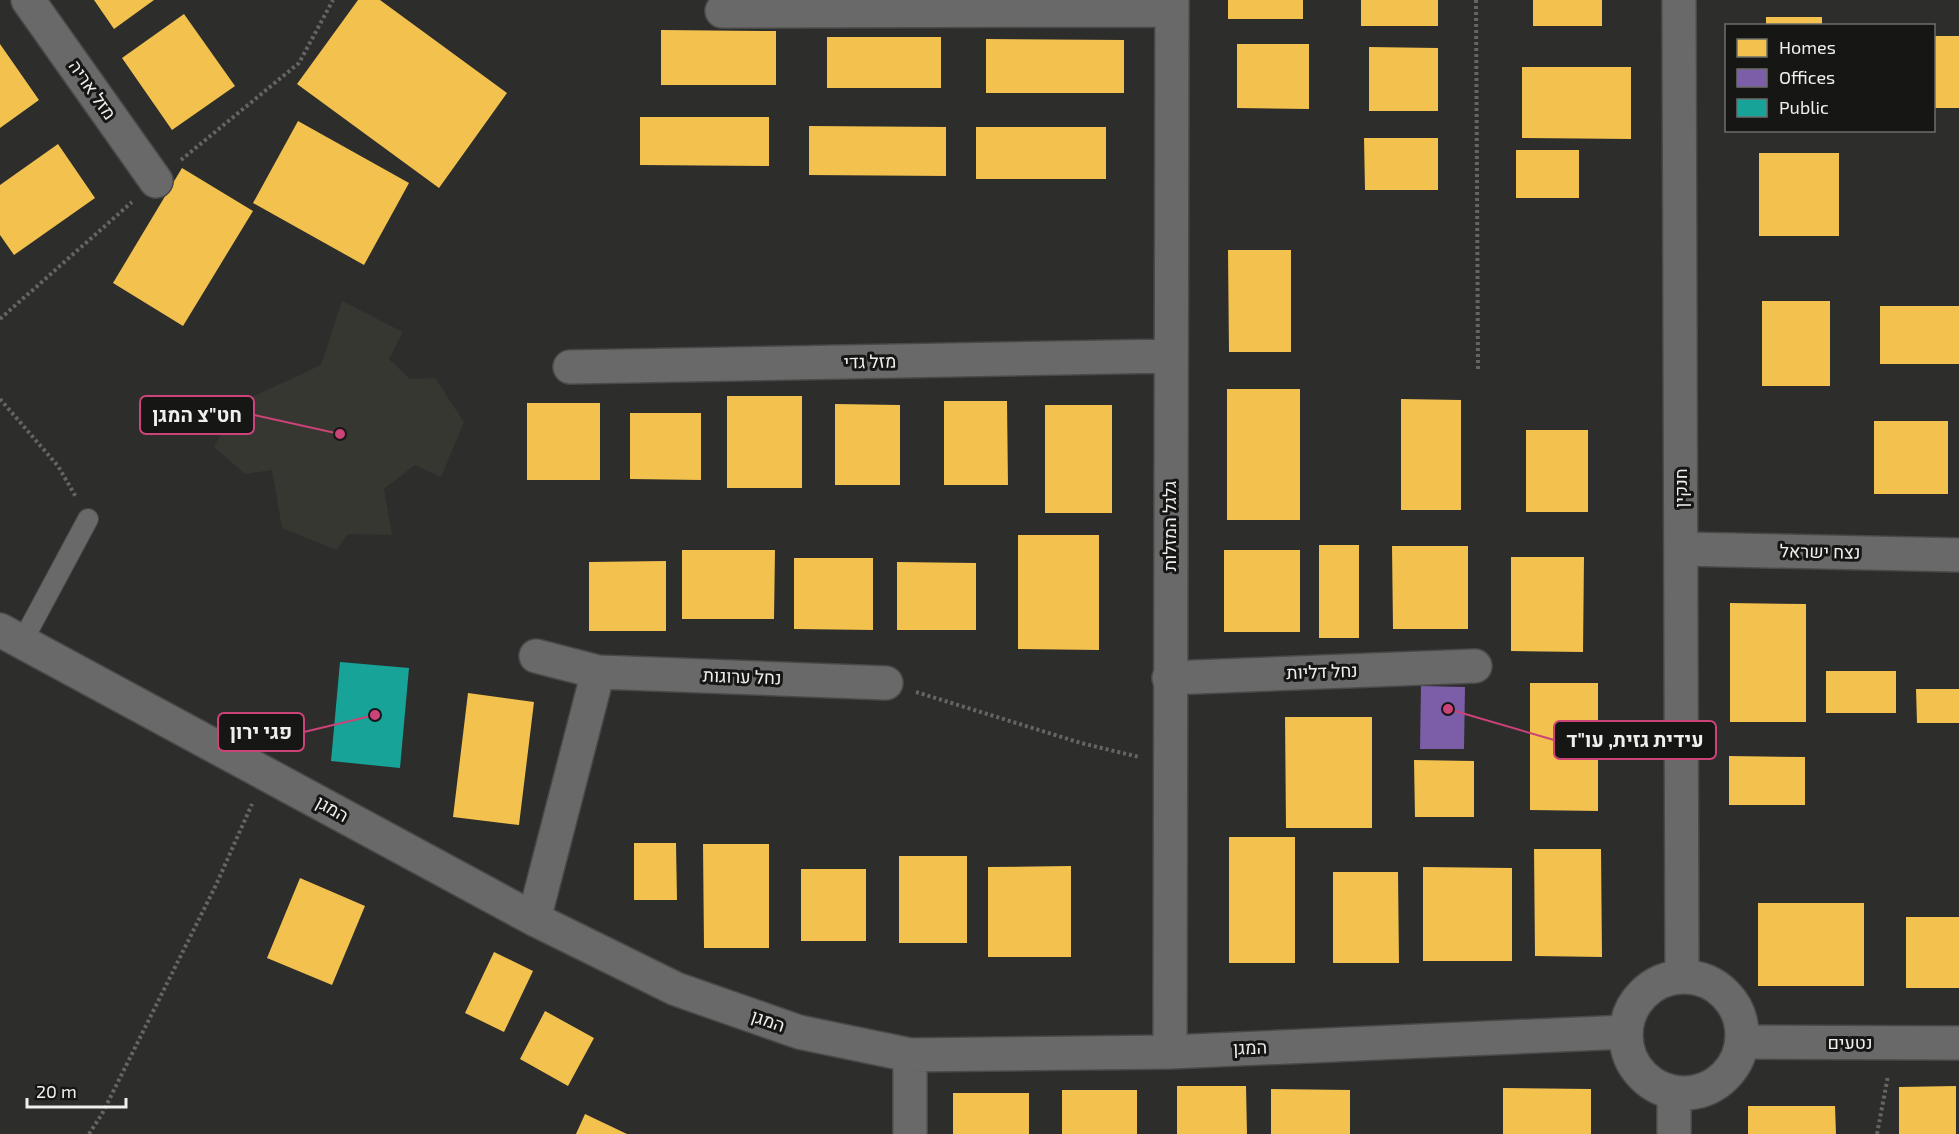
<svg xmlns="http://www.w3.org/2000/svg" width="1959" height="1134" viewBox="0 0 1959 1134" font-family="'Exo 2',Heebo,sans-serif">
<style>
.built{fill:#353730}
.homes{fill:#f2c14e}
.offices{fill:#7b5ea7}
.public{fill:#17a398}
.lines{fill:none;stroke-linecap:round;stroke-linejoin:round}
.service-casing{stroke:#494a48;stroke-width:22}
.minor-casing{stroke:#494a48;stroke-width:36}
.tertiary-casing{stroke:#494a48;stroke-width:36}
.path{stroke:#656664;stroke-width:4;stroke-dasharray:3 3;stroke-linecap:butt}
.service{stroke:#686968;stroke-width:20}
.minor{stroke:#686968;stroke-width:33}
.tertiary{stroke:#686968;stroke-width:33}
.labels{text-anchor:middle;stroke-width:6;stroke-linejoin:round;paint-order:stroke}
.street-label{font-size:18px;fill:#eff0ee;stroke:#161615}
.leader{fill:none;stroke:#cb4378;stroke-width:2}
.callout-dot{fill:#cb4378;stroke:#161615;stroke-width:2}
.callout{fill:#161615;stroke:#cb4378;stroke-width:2}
.callout-label{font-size:20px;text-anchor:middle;font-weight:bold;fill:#eff0ee}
</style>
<rect width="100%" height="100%" fill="#2d2d2c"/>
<path class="built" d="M342 301 403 332 389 359 410 379 435 378 464 422 441 477 415 465 384 489 392 535 348 534 336 550 282 528 272 470 245 474 214 447 239 403 321 365Z"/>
<path class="homes" d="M94 0H154L114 29Z
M358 0H380L507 93 439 188 297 84Z
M1228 0H1303V19H1228Z
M1361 0H1438V26H1361Z
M1533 0H1602V26H1533Z
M184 14 235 86 172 130 122 58Z
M1766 17H1822V26H1766Z
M661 30 776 31V85H661Z
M1934 36H1959V108H1934Z
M827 37H941V88H827Z
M986 39 1124 40V93H986Z
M0 44 39 100 0 128Z
M1237 44H1309V109L1237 108Z
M1369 47 1438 48V111H1369Z
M1522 67H1631V139L1522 138Z
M640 117H769V166L640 165Z
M298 121 409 183 364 265 253 203Z
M809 126 946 127V176L809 175Z
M976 127H1106V179H976Z
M1364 138H1438V190H1365Z
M58 144 95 198 14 255 0 235V185Z
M1516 150H1579V198H1516Z
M1759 153H1839V236H1759Z
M182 168 253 211 183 326 113 283Z
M1228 250H1291V352H1229Z
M1762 301H1830V386H1762Z
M1880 306H1959V364H1880Z
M1227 389H1300V520H1227Z
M727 396H802V488H727Z
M1401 399 1461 400V510H1401Z
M944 401H1007L1008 485H944Z
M527 403H600V480H527Z
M835 404 900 405V485H835Z
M1045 405H1112V513H1045Z
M630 413H701V480L630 479Z
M1874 421H1948V494H1874Z
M1526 430H1588V512H1526Z
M1018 535H1099V650L1018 649Z
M1319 545H1359V638H1319Z
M1392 546H1468V629H1393Z
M682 550H775L774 619H682Z
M1224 550H1300V632H1224Z
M1511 557H1584L1583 652 1511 651Z
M794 558H873V630L794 629Z
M666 561V631H589V562Z
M897 562 976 563V630H897Z
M1730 603 1806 604V722H1730Z
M1826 671H1896V713H1826Z
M1530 683H1598V811L1530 810Z
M1916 689H1959V723H1917Z
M468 693 534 702 519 825 453 817Z
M1285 717H1372V828H1286Z
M1729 756 1805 757V805H1729Z
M1414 760 1474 761V817H1415Z
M1229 837H1295V963H1229Z
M634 843H676L677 900H634Z
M703 844H769V948H704Z
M1534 849H1601L1602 957 1535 956Z
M899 856H967V943H899Z
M1071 866V957H988V867Z
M1423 867 1512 868V961H1423Z
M801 869H866V941H801Z
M1333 872H1398L1399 963H1333Z
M300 878 365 906 332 985 267 958Z
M1758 903H1864V986H1758Z
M1906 917H1959V988H1906Z
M494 952 533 971 504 1032 465 1013Z
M545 1011 594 1038 568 1086 520 1059Z
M1177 1086H1246L1247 1134H1177Z
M1956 1086V1134H1899V1087Z
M1503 1088 1591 1089V1134H1503Z
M1271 1089 1350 1090V1134H1271Z
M1062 1090H1137V1134H1062Z
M953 1093H1029V1134H953Z
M1748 1106H1835L1836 1134H1748Z
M585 1114 627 1134H576Z"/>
<path class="offices" d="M1421 686 1465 687 1464 749H1420Z"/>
<path class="public" d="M340 662 409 668 400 768 331 761Z"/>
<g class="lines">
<g class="service-casing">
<path id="service" d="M22 642 88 519"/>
</g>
<g class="minor-casing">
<path id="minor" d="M28 0 156 181
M722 11 1172 10
M570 367 1170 356
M1682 549 1959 555
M0 630 534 919 676 989 799 1032 910 1055 1170 1052 1626 1032
M536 656 598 672
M1169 678 1475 666
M534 919 598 672 886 683
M1742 1042 1959 1043
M1170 1052 1172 0
M910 1134V1055"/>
</g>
<g class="tertiary-casing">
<path id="tertiary" d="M1679 0 1682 976
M1626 1035a58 58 0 1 1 116 0a58 58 0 1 1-116 0Z
M1674 1134V1092"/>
</g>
<path class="path" d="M1476 0 1478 369
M181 160 299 63 333 0
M0 319 132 202
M0 399 58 466 76 497
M916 692 1081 743 1139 757
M1708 1102 1719 1082
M89 1134 102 1114 216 885 252 804
M1877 1134 1888 1076"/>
<use href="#service" class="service"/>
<use href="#minor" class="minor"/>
<use href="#tertiary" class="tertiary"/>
</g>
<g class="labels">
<g class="street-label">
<text transform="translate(92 90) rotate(55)" y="6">מזל אריה</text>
<text transform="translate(870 362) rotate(-1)" y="6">מזל גדי</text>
<text transform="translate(1681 488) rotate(-90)" y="6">חנקין</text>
<text transform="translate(1170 526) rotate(-90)" y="6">גלגל המזלות</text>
<text transform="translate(1820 552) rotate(1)" y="6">נצח ישראל</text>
<text transform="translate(1322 672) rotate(-2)" y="6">נחל דליות</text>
<text transform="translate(742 677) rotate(2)" y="6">נחל ערוגות</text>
<text transform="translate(332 809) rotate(29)" y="6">המגן</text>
<text transform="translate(768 1021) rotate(19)" y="6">המגן</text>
<text x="1850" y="1049">נטעים</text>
<text transform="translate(1250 1048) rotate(-2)" y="6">המגן</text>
</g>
</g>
<path class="leader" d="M340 434L254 415M375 715L304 732M1448 709L1554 740"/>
<g class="callout-dot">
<circle cx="340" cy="434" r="6"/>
<circle cx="375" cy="715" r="6"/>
<circle cx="1448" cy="709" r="6"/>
</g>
<g class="callout">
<rect x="140" y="396" width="114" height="38" rx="6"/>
<rect x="218" y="713" width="86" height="38" rx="6"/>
<rect x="1554" y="721" width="162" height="38" rx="6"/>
</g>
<g class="callout-label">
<text x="197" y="422">חט"צ המגן</text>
<text x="261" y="739">פגי ירון</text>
<text x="1635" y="747">עידית גזית, עו"ד</text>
</g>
<rect x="1725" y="24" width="210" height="108" fill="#161615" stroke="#6d6d6c" stroke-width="1.5"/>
<rect x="1737" y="39" width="30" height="18" fill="#f2c14e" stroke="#6d6d6c" stroke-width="1.5"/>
<text x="1779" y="54" font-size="18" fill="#eff0ee">Homes</text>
<rect x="1737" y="69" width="30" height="18" fill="#7b5ea7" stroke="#6d6d6c" stroke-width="1.5"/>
<text x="1779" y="84" font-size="18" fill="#eff0ee">Offices</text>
<rect x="1737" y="99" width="30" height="18" fill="#17a398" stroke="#6d6d6c" stroke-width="1.5"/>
<text x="1779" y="114" font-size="18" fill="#eff0ee">Public</text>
<path d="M27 1098v9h99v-9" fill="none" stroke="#eff0ee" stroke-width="3"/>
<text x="36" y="1098" font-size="18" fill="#eff0ee" stroke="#161615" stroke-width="4.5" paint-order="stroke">20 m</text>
</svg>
